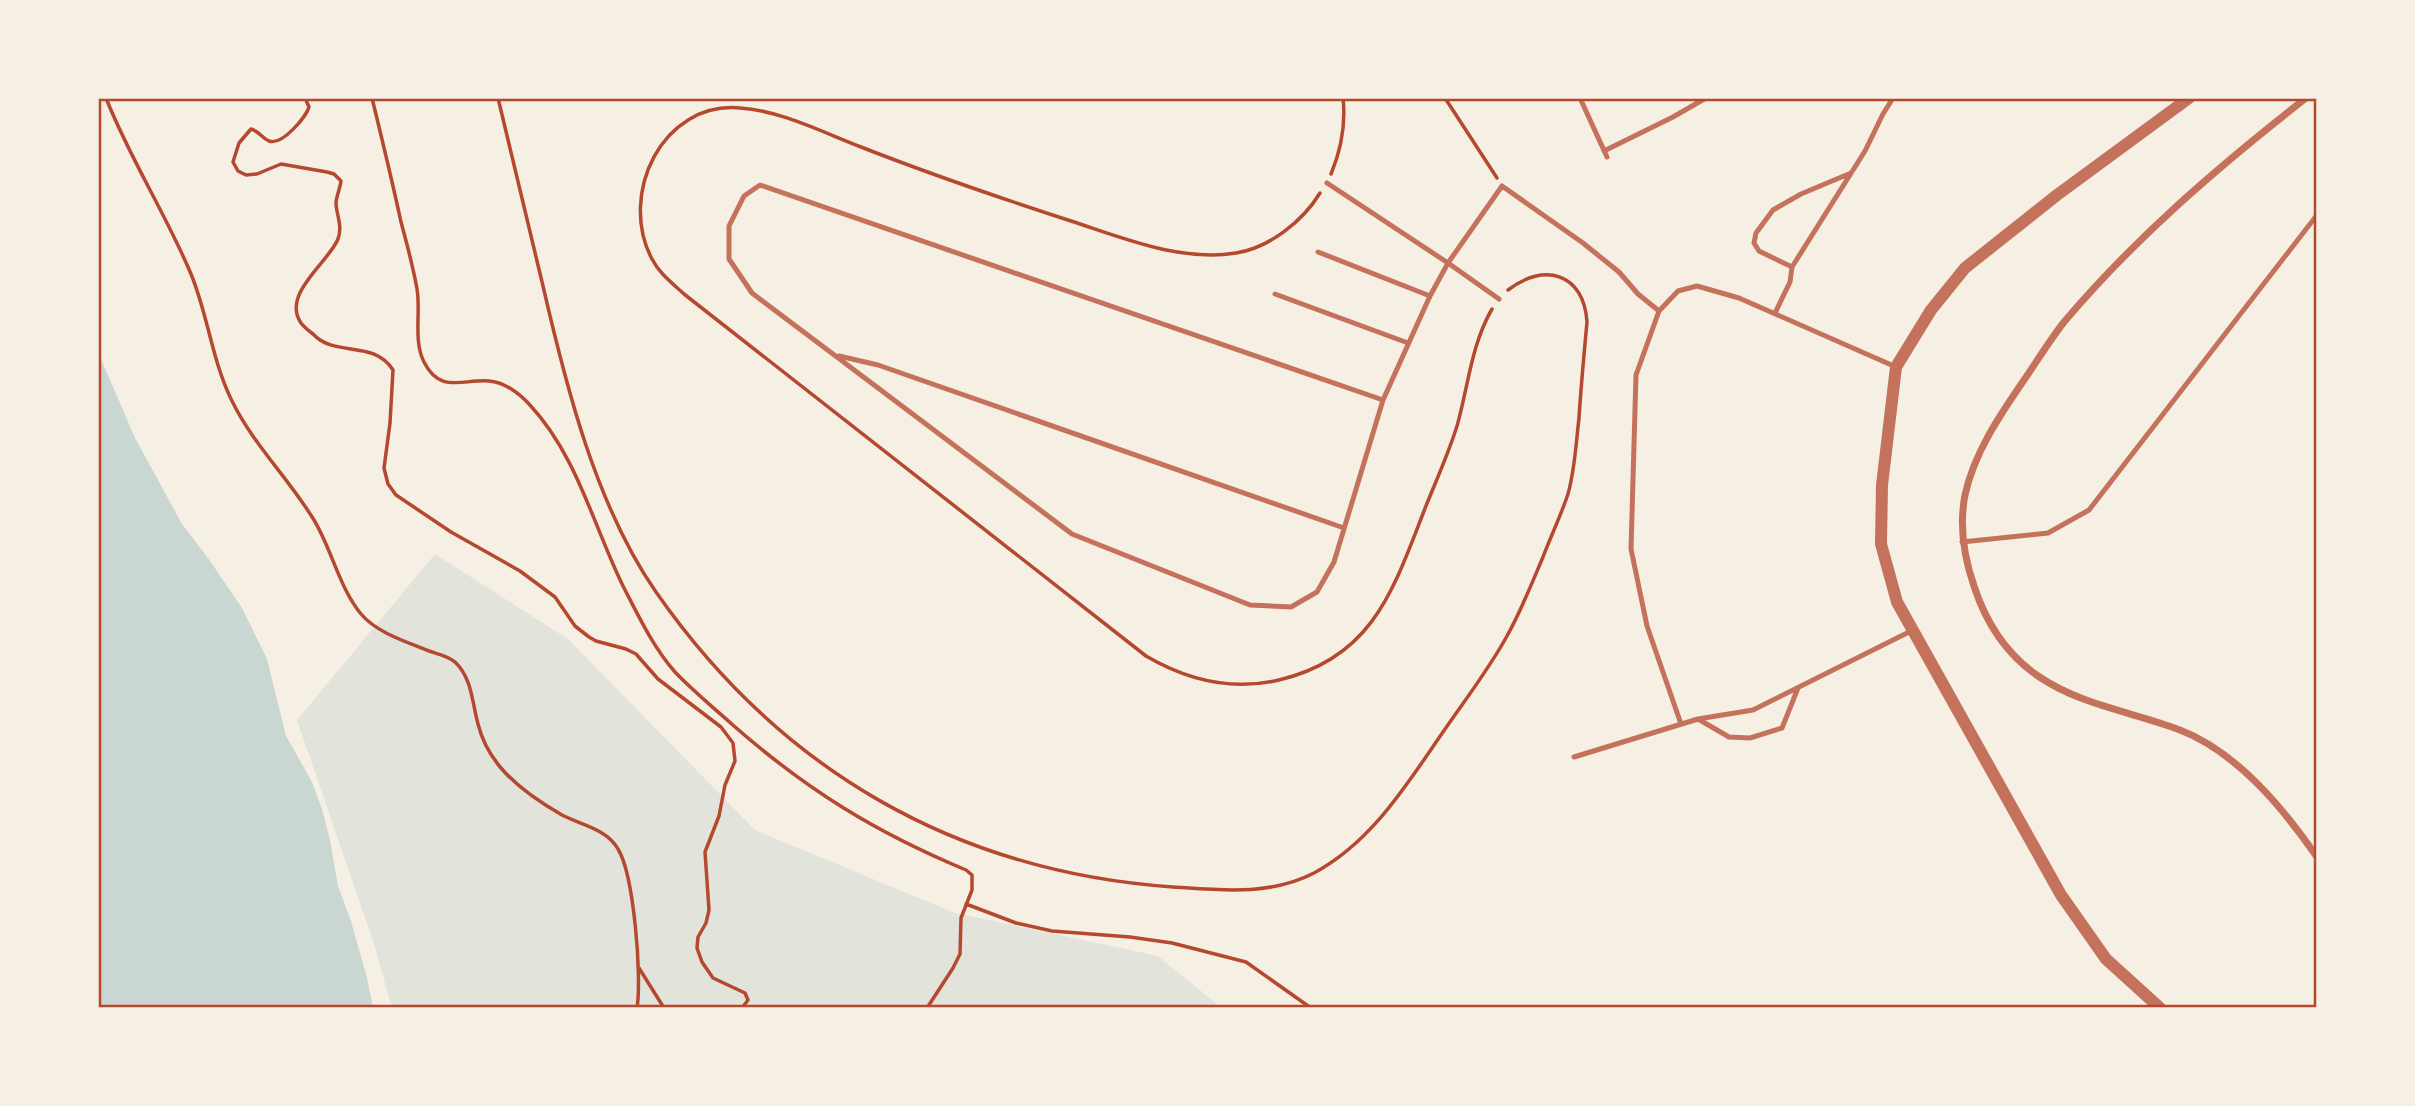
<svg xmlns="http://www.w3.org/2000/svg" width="2415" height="1106" viewBox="0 0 2415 1106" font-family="Ubuntu,sans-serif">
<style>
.green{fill:#e2e4dc}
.water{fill:#c9d6d2}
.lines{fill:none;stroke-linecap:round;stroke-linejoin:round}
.path{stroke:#b5482f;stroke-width:3.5}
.service{stroke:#c5725c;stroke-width:5}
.minor{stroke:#c5725c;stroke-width:7}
.tertiary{stroke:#c5725c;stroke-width:12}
.neatline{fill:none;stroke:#b5482f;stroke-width:2.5}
</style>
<rect width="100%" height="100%" fill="#f6efe4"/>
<path class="green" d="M435 554 568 639 755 830 955 913 1158 956 1222 1008H392L374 944 297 720Z"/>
<path class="water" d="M98 352 135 438 182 524 208 558 242 608 267 659 286 736 312 782 322 809 330 840 338 886 351 921 367 978 373 1008H98Z"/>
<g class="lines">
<path class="path" d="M106 98C130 159 166 214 191 274 208 315 212 361 232 401 253 444 289 479 314 520 332 550 339 587 361 614 377 633 407 642 429 651 438 654 448 656 455 662 472 678 472 702 478 724 482 740 490 755 501 768 518 788 539 802 562 815 581 825 607 829 618 849 634 875 642 977 637 1008
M305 98 309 107C306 117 282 146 269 141 262 138 259 131 251 129L239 143 233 162 238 171 246 175 257 174 281 164 327 172 334 174 341 181C340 188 337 195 336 202 336 215 343 225 338 239 329 262 281 294 301 323 304 327 309 331 313 334 335 358 374 339 393 370L390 423 384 468 388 484 396 495 451 532 520 571 555 597 575 626 589 637 596 641 626 649 636 654 658 679 721 727 733 743 735 761 725 785 719 816 705 852 709 910 706 923 698 937 697 948 702 962 713 978 745 993 748 1000 742 1008
M372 98C382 139 392 180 401 222 407 244 413 266 417 289 421 312 413 340 424 362 440 394 462 379 489 381 504 382 519 393 529 404 577 455 593 525 623 586 638 615 653 647 675 672 693 691 714 708 734 726 807 790 875 832 966 870L972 875V890L961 918 960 954 953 968 927 1008
M498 98C513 161 528 223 543 286 566 386 596 506 656 592 780 770 956 872 1173 887 1220 890 1270 896 1314 873 1372 842 1407 784 1443 732 1465 700 1489 669 1507 636 1521 611 1532 583 1543 557 1551 536 1561 515 1568 494 1575 469 1576 443 1579 418 1581 386 1584 354 1587 322 1584 273 1544 262 1508 290
M1445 98 1497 178
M1331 174C1341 150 1346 125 1343 98
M1320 193C1303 221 1269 248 1236 253 1180 262 1123 238 1071 221 1000 198 930 174 861 147 822 132 782 111 740 108 662 101 618 195 652 259 659 273 672 283 684 294L1146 656C1187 680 1232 691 1279 680 1372 658 1393 591 1424 511 1435 483 1448 455 1457 426 1468 388 1471 345 1492 309
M966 904 1016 923 1052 931 1130 937 1172 943 1246 962 1311 1008
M639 968 664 1008"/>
<path class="service" d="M1580 98 1607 157
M1604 151 1673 117 1706 98
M1327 183 1448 263 1430 296 1383 400 1334 562 1317 592 1291 607 1250 605 1072 534 752 293 729 259V226L744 196 760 185 1383 400
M1318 252 1430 296
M1792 267 1759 251 1754 243 1756 233 1773 210 1801 194 1851 173
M1275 294 1408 343
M1499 299 1448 263 1502 186 1583 243 1619 272 1638 294 1659 311
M1775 313 1790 282 1792 267 1865 151 1883 114 1893 98
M839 356 878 365 1344 528
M1962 542 2048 533 2089 510 2317 215
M1698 719 1729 737 1750 738 1782 728 1798 688
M1681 724 1647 626 1631 549 1636 375 1659 311 1678 291 1697 286 1739 298 1896 367
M1574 757 1698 719 1753 710 1913 630"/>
<path class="minor" d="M2306 98C2219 166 2136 237 2064 322 2050 340 2037 361 2024 380 2000 415 1974 453 1965 495 1959 526 1964 557 1974 586 1986 623 2006 654 2038 676 2080 705 2133 712 2180 730 2237 752 2283 808 2317 857"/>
<path class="tertiary" d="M2160 1008 2106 959 2061 895 1897 602 1881 544 1882 485 1896 367 1931 310 1965 268 2057 195 2189 98"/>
</g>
<rect width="2415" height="1106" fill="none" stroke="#f6efe4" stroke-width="200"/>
<rect x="100" y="100" width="2215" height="906" class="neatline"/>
</svg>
